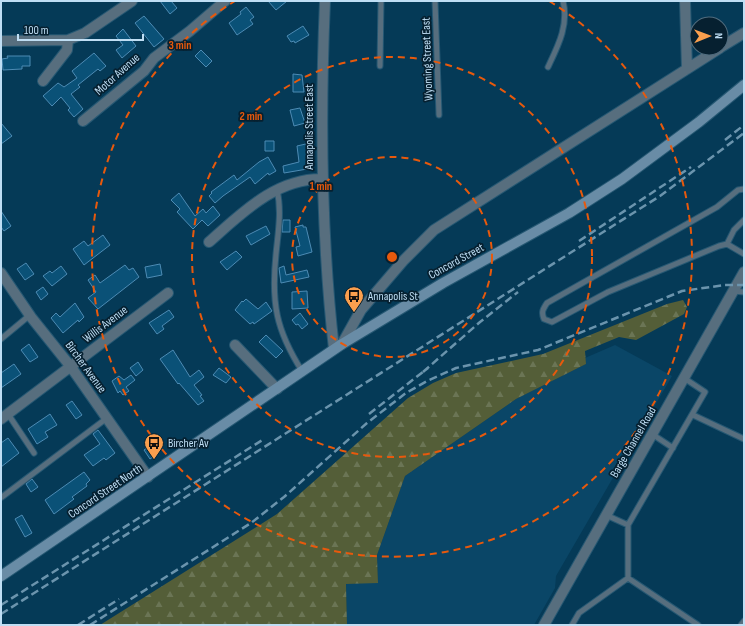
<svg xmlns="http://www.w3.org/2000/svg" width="745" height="626" viewBox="0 0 745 626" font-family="'Sofia Sans Condensed',sans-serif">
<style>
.built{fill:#0a4667}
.forest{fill:url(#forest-firs)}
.building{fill:#0a5177;stroke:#4d8bb4}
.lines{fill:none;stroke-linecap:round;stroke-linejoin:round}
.lane-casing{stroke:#265873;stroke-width:7}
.street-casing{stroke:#265873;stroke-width:12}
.secondary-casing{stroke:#265873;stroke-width:12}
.lane{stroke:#576e7e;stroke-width:5}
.street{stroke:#576e7e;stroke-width:10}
.secondary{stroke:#698ca6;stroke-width:10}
.rail{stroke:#6b94ad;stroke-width:2.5;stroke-dasharray:8 4;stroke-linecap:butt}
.ring{fill:none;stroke:#e8590c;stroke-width:2;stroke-dasharray:7 5}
.labels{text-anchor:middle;stroke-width:3.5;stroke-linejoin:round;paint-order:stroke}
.street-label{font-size:12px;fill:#bfdef4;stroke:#062030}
.poi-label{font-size:12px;fill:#bfdef4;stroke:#062030;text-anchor:start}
.centre{fill:#e8590c;stroke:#062030;stroke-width:2}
.ring-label{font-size:12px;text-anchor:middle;font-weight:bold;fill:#e8590c;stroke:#062030;stroke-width:3.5;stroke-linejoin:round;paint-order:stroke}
</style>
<defs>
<pattern id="forest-firs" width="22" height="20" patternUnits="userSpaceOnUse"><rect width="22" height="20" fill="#545e38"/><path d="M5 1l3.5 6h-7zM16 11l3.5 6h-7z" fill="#6b7555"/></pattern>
</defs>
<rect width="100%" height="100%" fill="#053a57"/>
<path class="built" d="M615 345 672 376 556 576 555 588 534 625H347L346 584 378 582 377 555 405 476 516 399 586 364 585 358Z"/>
<path class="forest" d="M683 300 687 307 684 314 636 340 619 337 585 351 586 364 516 399 405 476 377 555 378 583 346 584 347 625H353H100L277 514 408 398 433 383 456 373 543 354 667 304Z"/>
<path class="building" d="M160 1H171L177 8 170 14Z
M268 1H287L276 10Z
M246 7 254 17 250 20 253 24 237 35 229 23 241 14 240 12Z
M144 16 164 39 154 47 135 23Z
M303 26 309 35 295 43 294 41 291 42 287 36Z
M123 29 136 46 122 58 116 50 123 45 116 36Z
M201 50 212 61 206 67 195 56Z
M94 53 106 66 100 71 98 69 78 85 80 87 71 94 83 109 74 117 68 110 70 108 61 97 52 106 43 96 58 83 64 87 77 78 72 71Z
M7 56H30V66H22V69L3 70 2 59 8 58Z
M293 74 302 75 304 92H293Z
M300 108 305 123 294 126 290 110Z
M1 123 12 136 1 144Z
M265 141H274V151H265Z
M310 143 313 168 284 173 283 166 299 162 297 146Z
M268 157 276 171 269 175 268 173 255 184 250 177 223 196 215 203 209 196 212 193 211 192 234 175 237 180 259 162Z
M179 193 195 216 203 209 206 213 213 206 220 215 208 226 202 220 193 229 177 212 180 209 171 200Z
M1 211 11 226 4 231 1 227Z
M283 220H290V232H282Z
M303 225V227H306L312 252 298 256 296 247 300 246 295 227Z
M266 226 270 234 251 245 246 236Z
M103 235 110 245 84 265 73 249 84 241 88 246Z
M236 251 242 257 227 270 220 262Z
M26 263 34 274 25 280 17 269Z
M160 264 162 275 147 278 145 267Z
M125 265 129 270 133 268 139 277 98 309 88 298 96 292 88 280 95 275 100 283Z
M61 266 67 274 52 286 43 276 50 271 52 273Z
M284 266 286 275 307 270 309 277 281 283 279 268Z
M43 287 48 294 41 300 36 292Z
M307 291 308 308 292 309V292Z
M246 299 258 309 266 302 272 311 254 324 253 322 250 324 235 310 242 301 243 302Z
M75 303 84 317 79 322 78 320 63 333 51 318 56 313 60 317Z
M169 310 174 317 162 326 164 329 157 334 149 323Z
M300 313 308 324 302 329 298 324 296 325 292 320Z
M266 335 283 351 276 358 259 342Z
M29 344 38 357 30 362 21 350Z
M173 350 190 377 199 370 204 377 194 385 202 395 200 396 204 401 198 405 179 383 178 384 160 359Z
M138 362 143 370 136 376 130 368Z
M14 364 21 374 1 388V373Z
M219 368 231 377 226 383 213 375Z
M131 375 135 380 126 387 129 391 123 395 120 391 118 393 112 381 119 376 124 380Z
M72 401 82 415 76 419 66 405Z
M50 414 57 425 45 432 48 437 37 444 28 429Z
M98 430 115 453 106 460 104 458 93 466 84 455 100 444 93 434Z
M8 438 19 453 1 467V443Z
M151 445 157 454 150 459 144 450Z
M84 472 90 480 86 484 87 486 72 497 74 499 54 514 45 500Z
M32 479 38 487 31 492 26 484Z
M22 515 32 533 25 537 15 519Z"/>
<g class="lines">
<g class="lane-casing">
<path id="lane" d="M435 1 439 115
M380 66 381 1
M548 67C558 46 569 25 563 1
M744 189 738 190 717 207 547 303C543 309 541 312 544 319L552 322 608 292 719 246 727 244 744 254
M277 190C282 211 278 233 276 254 271 303 276 330 302 371
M727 244 734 230 744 220
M733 291 744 292
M1 339 30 315
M8 414 34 453
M693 415 744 439
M652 434 673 448
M2 497 107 418
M606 515 628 525 705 392 684 378
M628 578 698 625
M628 578V525
M572 625 579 613 628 578
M741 625 744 621"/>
</g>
<g class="street-casing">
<path id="street" d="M325 1C320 117 321 234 334 349
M685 1 687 69
M1 41 68 40 85 33 132 1
M721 47 744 33
M43 81 67 50 68 40
M83 121 144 71 154 58 190 31 225 1
M209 242C242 213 276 178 323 179
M1 273 31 317 71 367 148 477
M342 344 361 310 403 261 434 230 720 48
M235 345 277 389
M1 419 168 293
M544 625 744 272"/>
</g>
<g class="secondary-casing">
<path id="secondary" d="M1 576 342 344 443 283 569 213 622 179 699 122 744 85"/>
</g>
<use href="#lane" class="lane"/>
<use href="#street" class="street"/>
<use href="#secondary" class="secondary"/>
<path class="rail" d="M725 140 744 125
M579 241 691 167
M423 372 480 322 518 292
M369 414 428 368
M1 605 264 439
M1 614 660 196 744 133
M78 625 119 599
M90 625 251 523 284 497 367 423 406 393 427 381 456 368 538 350 682 291 725 285H744"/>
</g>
<g class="ring">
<circle cx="392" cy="257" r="100"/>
<circle cx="392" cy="257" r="200"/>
<path d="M549 1A300 300 0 1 1 235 1"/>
</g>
<defs>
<g id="bus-pin" transform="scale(1)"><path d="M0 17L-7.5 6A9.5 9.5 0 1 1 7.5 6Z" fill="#fa9f4e" stroke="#062030"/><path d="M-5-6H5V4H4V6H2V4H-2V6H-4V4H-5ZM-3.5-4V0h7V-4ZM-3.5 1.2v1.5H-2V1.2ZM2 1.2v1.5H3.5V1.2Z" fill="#111"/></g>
</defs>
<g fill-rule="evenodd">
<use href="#bus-pin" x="354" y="296"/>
<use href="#bus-pin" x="154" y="443"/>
</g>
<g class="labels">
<g class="street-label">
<text transform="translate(427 59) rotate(-92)" y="4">Wyoming Street East</text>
<text transform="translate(117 74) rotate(-42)" y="4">Motor Avenue</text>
<text transform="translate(309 127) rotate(-90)" y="4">Annapolis Street East</text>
<text transform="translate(456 261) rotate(-29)" y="4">Concord Street</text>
<text transform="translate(105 324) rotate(-37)" y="4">Willis Avenue</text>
<text transform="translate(86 367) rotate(54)" y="4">Bircher Avenue</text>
<text transform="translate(633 442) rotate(-60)" y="4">Barge Channel Road</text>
<text transform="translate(105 491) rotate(-34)" y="4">Concord Street North</text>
</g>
<g class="poi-label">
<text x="368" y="300">Annapolis St</text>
<text x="168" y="447">Bircher Av</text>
</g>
</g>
<circle cx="392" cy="257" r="6" class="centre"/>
<g class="ring-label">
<text x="180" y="49">3 min</text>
<text x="251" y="120">2 min</text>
<text x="321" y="190">1 min</text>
</g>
<rect width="745" height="626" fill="none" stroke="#bfdef4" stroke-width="4"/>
<g transform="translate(709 36) rotate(89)"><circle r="19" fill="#062030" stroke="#506c7e"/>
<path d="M0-3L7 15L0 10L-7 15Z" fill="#fa9f4e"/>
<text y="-6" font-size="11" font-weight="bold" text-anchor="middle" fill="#bfdef4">N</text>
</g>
<path d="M18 34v6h125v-6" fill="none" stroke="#bfdef4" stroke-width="2"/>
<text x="24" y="34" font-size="12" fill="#bfdef4" stroke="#062030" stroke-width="3" paint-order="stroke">100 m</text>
</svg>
